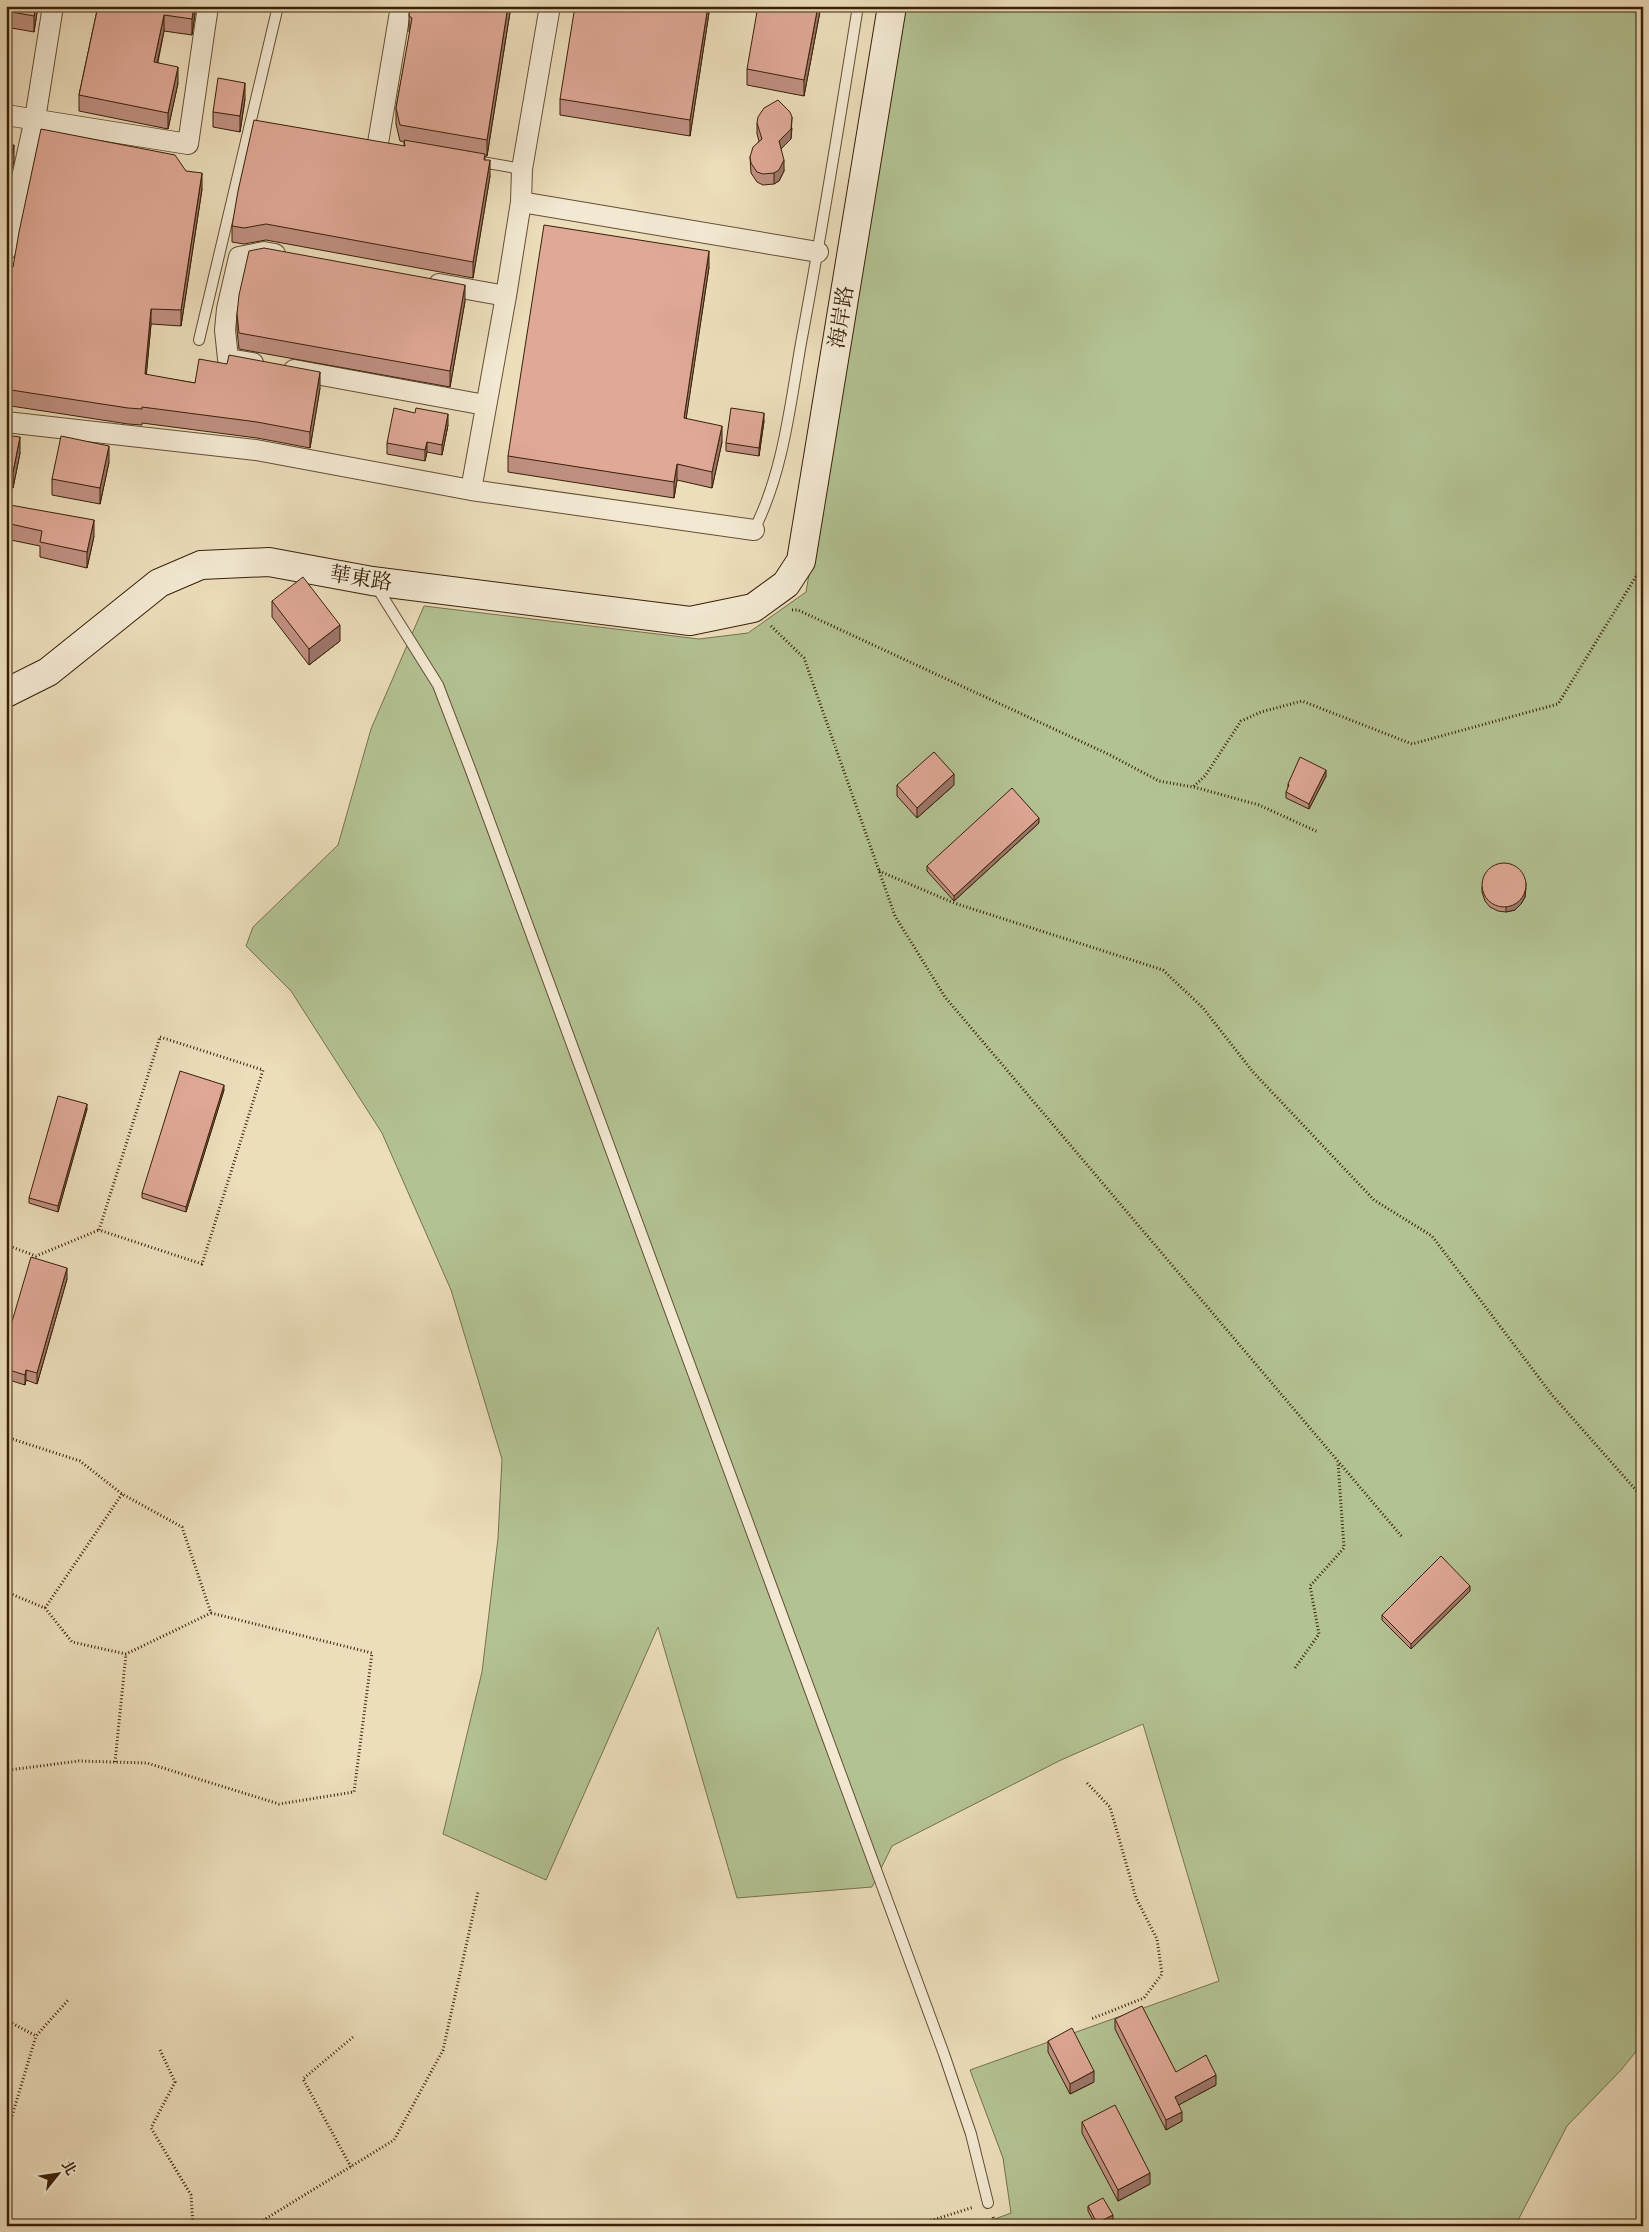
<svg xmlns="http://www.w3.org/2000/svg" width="1649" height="2232" viewBox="0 0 1649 2232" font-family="'Sorts Mill Goudy','Noto Serif TC',serif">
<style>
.green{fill:#b3c293;stroke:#76714d}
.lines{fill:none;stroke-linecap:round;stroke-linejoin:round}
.service-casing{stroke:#654f34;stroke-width:12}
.minor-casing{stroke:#654f34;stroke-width:22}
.secondary-casing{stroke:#382007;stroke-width:30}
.path{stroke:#382007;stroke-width:3;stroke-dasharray:1 2.5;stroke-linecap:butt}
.service{stroke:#f3e9d3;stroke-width:10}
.minor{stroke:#f3e9d3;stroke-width:20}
.secondary{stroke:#f3e9d3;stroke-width:28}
.wall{fill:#c09082;stroke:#382007}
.shaded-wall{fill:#9c766a;stroke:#382007}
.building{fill:#dfa897;stroke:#382007}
.labels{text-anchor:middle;stroke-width:4;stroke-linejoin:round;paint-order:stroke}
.street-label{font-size:21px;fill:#382007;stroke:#f3e9d3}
</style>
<rect width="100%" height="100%" fill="#ecddbb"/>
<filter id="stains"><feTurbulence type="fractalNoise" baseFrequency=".004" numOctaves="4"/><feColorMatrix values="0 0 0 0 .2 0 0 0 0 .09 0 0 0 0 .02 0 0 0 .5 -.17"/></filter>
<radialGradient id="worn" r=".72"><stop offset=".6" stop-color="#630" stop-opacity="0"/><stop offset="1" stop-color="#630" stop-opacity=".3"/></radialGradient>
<path class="green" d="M905 6H1643V2043L1621 2070 1567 2126 1515 2226H976L1011 2213 1003 2158 970 2070 1219 1981 1143 1724 1061 1760 892 1846 872 1887 737 1898 658 1627 546 1880 443 1834 482 1672 498 1538 502 1459 451 1290 382 1133 291 991 246 946 253 927 338 845 371 729 424 606 699 639 748 633 806 592Z"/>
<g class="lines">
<g class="service-casing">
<path id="service" d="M476 161 522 169
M199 340 278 6
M754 530C783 473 790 406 801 343 822 231 840 119 858 6
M376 586 438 685 471 771 944 2054 971 2134 988 2203"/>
</g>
<g class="minor-casing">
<path id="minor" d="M6 115 188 144 208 6
M378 143 401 6
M521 202 818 252
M6 250 35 119 53 6
M439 284 506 296
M253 363 228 359 225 330 227 309 239 257 264 252 275 254
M294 370 485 405
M6 422 256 450 471 490 754 530
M471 490 506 296 521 202 522 169 550 6"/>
</g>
<g class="secondary-casing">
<path id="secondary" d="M6 693 48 672 159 583 201 565 269 562 372 581 690 621 753 608 786 584 801 561 892 6"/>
</g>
<path class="path" d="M792 610H798L1110 755 1159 781 1193 787 1205 776 1241 721 1261 712 1302 701 1412 744 1558 704 1643 565
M771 626 804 658 895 916 945 997 1403 1538
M1194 787 1259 805 1318 832
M879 871 954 903 1163 970 1203 1008 1253 1072 1374 1200 1432 1236 1552 1395 1643 1498
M160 1037 263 1070 202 1264 99 1230Z
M6 1245 36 1256 99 1230
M6 1437 80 1461 122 1494 182 1527 211 1613 372 1653 354 1792 279 1804 147 1763 79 1761 9 1770 6 1769
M6 1592 45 1608 72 1642 126 1654 211 1613
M45 1608 122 1494
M1295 1668 1319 1634 1310 1586 1344 1548 1338 1462
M115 1762 126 1654
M1087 1783 1110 1807 1136 1898 1157 1939 1162 1974 1144 1998 1091 2019
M6 2020 36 2036 69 1999
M160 2050 175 2082 151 2128 191 2195 193 2226
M6 2136 36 2036
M351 2167 303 2079 353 2037
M993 2217 996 2226
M254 2226 394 2140 443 2050 478 1892
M914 2226 974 2207"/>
<use href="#service" class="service"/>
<use href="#minor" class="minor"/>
<use href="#secondary" class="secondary"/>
</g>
<path class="wall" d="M6 6H38L34 32 6 27Z
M98 6H196L192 35 164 31 158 62 178 83 168 129 79 111V95Z
M410 6H511L487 156H485V160L490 176 473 278 266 240 244 244 232 242V226L404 146V142L400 141 396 124V108L410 33 409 32V16Z
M710 6 690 136 560 115V99Z
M821 6 804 96 747 85V69Z
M245 99 240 132 213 127V112Z
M757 123 792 128 791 139 781 149 784 171 779 181 774 184 763 185 757 182 751 173 750 157 759 141 757 134Z
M186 171 202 189 181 326 151 324 146 375 195 383 320 388 310 448 257 438 142 423V425L128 424 11 406 6 394V265L13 267Z
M709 267 686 418 722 442 712 488 677 480 674 498 508 472V456Z
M465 301 450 387 239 349 237 330V314Z
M764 421 759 456 726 451V443Z
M448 425 442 455 427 452 425 461 387 454V443Z
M6 435 20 453 13 488 6 487Z
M109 462 100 504 52 495V479Z
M6 523 94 536 87 568 40 557V546L6 539Z
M272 601 340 641 309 665 272 617Z
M1326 776 1309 809 1286 798V792L1288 789V784Z
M897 785H954L917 818 897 796Z
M1039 823 954 901 927 871V866Z
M1482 887 1526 888 1525 897 1521 904 1515 910 1506 912 1498 911 1490 907 1485 901 1482 892Z
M224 1090 186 1212 142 1198V1193Z
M87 1109 58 1212 29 1203V1198Z
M67 1279 37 1384 26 1380 25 1385 6 1379V1342Z
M1470 1591 1411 1649 1382 1620V1615Z
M1115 2019 1176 2072 1216 2085 1178 2105 1182 2121 1166 2130 1115 2029Z
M1048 2041 1094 2082 1070 2094 1048 2052Z
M1082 2122 1150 2184 1118 2201 1082 2133Z
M1088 2206 1113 2221 1103 2226H1096L1088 2211Z"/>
<path class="shaded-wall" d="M36 6H38L34 32V16Z
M194 6H196L192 35V19Z
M508 6H511L487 156V140Z
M708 6H710L690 136V120Z
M818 6H821L804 96V80Z
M164 15V31L154 77V62Z
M178 67V83L168 129V113Z
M245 83V99L240 132V116Z
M792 117 791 139 779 151V141Z
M14 145V161L6 194V178Z
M490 160V176L473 278V262Z
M784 160V171L779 181 774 184V173Z
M202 173V189L181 326V310Z
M709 251V267L684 433V418Z
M465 285V301L450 387V371Z
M151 309V324L145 390V374Z
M320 372V388L310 448V432Z
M764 413V421L759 456V448Z
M448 414V425L442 455V445Z
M722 426V442L712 488V472Z
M20 437V453L13 488V472Z
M427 442V452L425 461V450Z
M109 446V462L100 504V488Z
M677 464V480L674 498V482Z
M94 520V536L87 568V552Z
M340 625V641L309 665V649Z
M1326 770V776L1309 809V804Z
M954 774V785L917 818V808Z
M1039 818V823L954 901V896Z
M1526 883 1525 897 1521 904 1515 910 1506 912V907Z
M224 1085V1090L186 1212V1207Z
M87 1104V1109L58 1212V1206Z
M67 1268V1279L37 1384V1373Z
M26 1370V1380L25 1385V1375Z
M1470 1586V1591L1411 1649V1644Z
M1094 2071V2082L1070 2094V2084Z
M1216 2075V2085L1175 2107V2097Z
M1182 2112V2121L1166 2130V2120Z
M1150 2173V2184L1118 2201V2190Z
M1113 2215V2221L1103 2226H1097V2223Z"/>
<path class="building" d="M6 6H36L34 16 6 11Z
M98 6H194L192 19 164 15 154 62 178 67 168 113 79 95Z
M410 6H508L487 140 400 125 396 108 412 18 409 16Z
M575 6H708L690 120 560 99Z
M758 6H818L804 80 747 69Z
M218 78 245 83 240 116 213 112Z
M778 100 790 112 792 117 791 129 779 141 784 160 779 170 774 173 763 174 757 172 751 163 750 157 753 147 762 139 757 123 758 117 764 108Z
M254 120 405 146 404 140 485 154 484 160H490L473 262 266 224 244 228 232 226 238 191Z
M41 129 175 155 186 171 202 173 181 310 151 309 145 374 195 383 199 359 227 364 229 355 320 372 310 432 257 422 142 407V409L128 408 11 390 6 378V265L13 267 19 232Z
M6 144 14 145 6 178Z
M544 225 709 251 684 418 722 426 712 472 677 464 674 482 508 456Z
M264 248 465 285 450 371 239 333 237 314 239 295 249 251Z
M394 408 415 413 416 408 448 414 442 445 427 442 425 450 387 443Z
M731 408 764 413 759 448 726 443Z
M6 435 20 437 13 472 6 471Z
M61 436 109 446 100 488 52 479Z
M10 505 94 520 87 552 40 542 42 531 6 523Z
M303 577 340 625 309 649 272 601Z
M934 752 954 774 917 808 897 785Z
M1300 757 1326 770 1309 804 1286 792 1289 785 1288 784Z
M1012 788 1039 818 954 896 927 866Z
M1482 885a22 22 0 1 1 44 0a22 22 0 1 1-44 0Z
M180 1071 224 1085 186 1207 142 1193Z
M58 1096 87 1104 58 1206 29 1198Z
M31 1257 67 1268 37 1373 26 1370 25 1375 6 1369V1342Z
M1441 1556 1470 1586 1411 1644 1382 1615Z
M1142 2006 1176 2072 1206 2055 1216 2075 1175 2097 1182 2112 1166 2120 1115 2019Z
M1072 2028 1094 2071 1070 2084 1048 2041Z
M1115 2105 1150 2173 1118 2190 1082 2122Z
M1103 2198 1113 2215 1097 2223 1088 2206Z"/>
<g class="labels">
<g class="street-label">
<text transform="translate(841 317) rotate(-81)" y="7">海岸路</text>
<text transform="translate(361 578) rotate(9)" y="7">華東路</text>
</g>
</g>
<rect width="1649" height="2232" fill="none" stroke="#ecddbb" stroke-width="25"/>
<rect x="8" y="8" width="1634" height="2217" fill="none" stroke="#382007" stroke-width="2.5"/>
<rect x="12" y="12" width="1624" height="2207" fill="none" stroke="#382007"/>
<g transform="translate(58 2174) rotate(60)" stroke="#f3e9d3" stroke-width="4" paint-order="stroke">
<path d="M0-4L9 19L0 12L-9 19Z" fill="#382007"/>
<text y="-8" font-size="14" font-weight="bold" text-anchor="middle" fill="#382007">北</text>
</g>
<rect width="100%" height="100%" filter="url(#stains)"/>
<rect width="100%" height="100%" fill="url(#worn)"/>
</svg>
